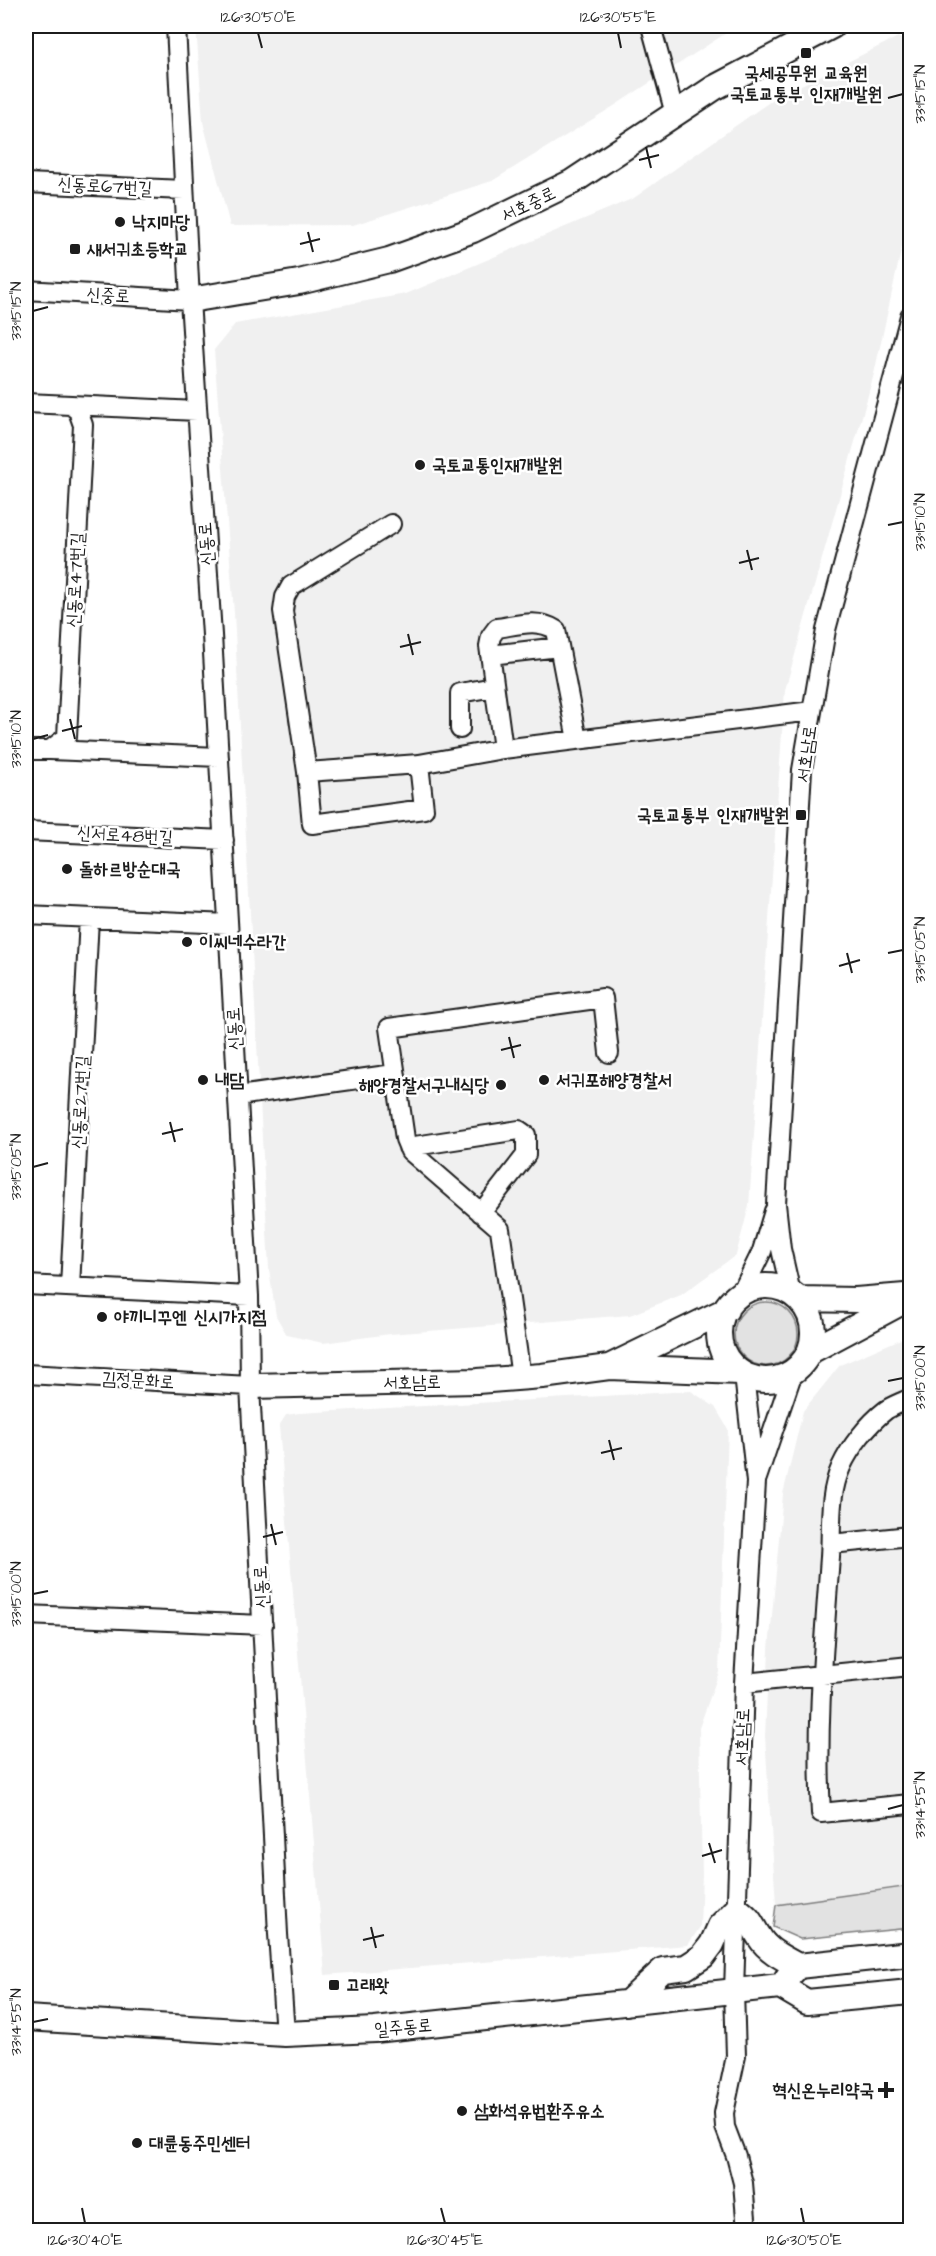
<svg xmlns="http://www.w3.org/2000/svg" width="936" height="2256" viewBox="0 0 936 2256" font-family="'Architects Daughter','Poor Story',sans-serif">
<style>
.built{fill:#f0f0f0}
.green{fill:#e2e2e2;stroke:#7f7f7f;stroke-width:1.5}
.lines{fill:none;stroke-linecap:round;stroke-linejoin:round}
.minor-casing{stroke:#1c1c1c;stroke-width:22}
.major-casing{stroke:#1c1c1c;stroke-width:28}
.minor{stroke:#fff;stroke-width:18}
.major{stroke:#fff;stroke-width:24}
.ticks{fill:none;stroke:#1c1c1c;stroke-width:2}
.poi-dot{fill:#1c1c1c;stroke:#fff;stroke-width:2}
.labels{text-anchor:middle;stroke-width:5;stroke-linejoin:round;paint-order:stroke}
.poi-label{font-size:18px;font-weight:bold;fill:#1c1c1c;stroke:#fff;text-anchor:start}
.street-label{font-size:18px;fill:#1c1c1c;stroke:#fff}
.neatline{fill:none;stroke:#1c1c1c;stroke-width:2}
.ticks-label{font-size:15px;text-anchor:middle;fill:#1c1c1c}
</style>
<rect width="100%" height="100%" fill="#fff"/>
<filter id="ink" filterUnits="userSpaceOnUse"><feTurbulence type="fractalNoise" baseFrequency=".0167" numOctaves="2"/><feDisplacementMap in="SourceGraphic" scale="12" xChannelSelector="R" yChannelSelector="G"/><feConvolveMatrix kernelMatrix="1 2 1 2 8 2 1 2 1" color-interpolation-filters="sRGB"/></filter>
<g filter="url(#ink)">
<path class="built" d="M196 26H737L614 106 492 181 353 225 230 226 203 122Z
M898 37 910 46V210L874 374 785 690 749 1206 736 1255 681 1295 630 1315 390 1334 323 1343 287 1335 276 1316 269 1269 234 613 214 350 235 324 406 294 634 198 775 98Z
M910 1335V1886L776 1905 765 1736 769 1649 783 1494 803 1411 840 1365Z
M691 1391 715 1407 728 1429 719 1672 699 1728 702 1874 700 1927 688 1945 325 1975 279 1426 286 1415 300 1413Z"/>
<path class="green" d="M734 1334a32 32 0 1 1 64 0a32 32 0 1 1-64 0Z
M910 1886V1928L800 1939 773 1927 776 1905Z"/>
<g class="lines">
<g class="minor-casing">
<path id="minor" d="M176 26 190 300 212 635 249 1296 250 1386 278 1934 285 2034
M651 26 675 114
M26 183 184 190
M26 290 190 300
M26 403 71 405 78 411 83 425 67 737 50 750H26
M71 405 197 411
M391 524 291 586 285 597 283 611 307 772 419 764 503 749 812 711
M490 655 559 647
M460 729V693L494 687
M503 749 489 646 491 636 497 628C518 625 537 618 556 630L577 740
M50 750 219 757
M307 772 312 824 424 809 419 764
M26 831 224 840
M26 915 228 924
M238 1096 394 1074
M408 1147 519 1130 526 1135V1155L481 1213
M26 1285 249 1296
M70 1287 89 918
M791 1293 781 1249 776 1204 802 770 826 630 910 316
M741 1294 762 1251 774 1211
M26 1374 250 1386
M744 1375 756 1482 744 1683 734 1991 736 2056 724 2113 725 2127 736 2156 743 2183 747 2230
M521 1377 500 1229 410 1151 405 1139 389 1028 603 998 609 1053
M910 1398C903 1402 893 1405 886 1410 868 1424 850 1447 841 1467 828 1496 832 1527 830 1557 824 1642 816 1728 821 1813L910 1804
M757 1478 793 1372
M831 1544 910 1536
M26 1615 263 1625
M744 1683 910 1666"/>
</g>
<g class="major-casing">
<path id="major" d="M190 300 299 282 389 260 473 230 572 182 714 88 832 26
M719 1333a47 47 0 1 1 94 0a47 47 0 1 1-94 0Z
M799 1299 856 1300 905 1296
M809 1352 910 1298
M611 1366 726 1310
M250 1386 477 1381 542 1376 609 1367 740 1372
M787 1978 798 1966 910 1954
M627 2003 663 1970 686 1967 703 1956 712 1944 720 1926 737 1909C753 1921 750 1923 760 1938 768 1951 785 1959 798 1966
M26 2018 285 2034 375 2030 780 1986 807 2002 910 1992"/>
</g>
<use href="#minor" class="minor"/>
<use href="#major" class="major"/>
</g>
</g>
<path class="ticks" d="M258 33 262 48M618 33 621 48M888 98 903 94M646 147 651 168M639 160 659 155M308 232 313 252M300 244 320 239M33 311 48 307M888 525 903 522M747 550 752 570M739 563 759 558M408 634 413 655M400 647 421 642M70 719 75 739M62 731 82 726M33 739 48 735M847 953 852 973M888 953 903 950M839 966 860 960M509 1037 514 1058M501 1050 521 1045M170 1122 175 1142M162 1134 183 1129M33 1167 48 1163M888 1381 903 1378M609 1440 614 1460M601 1453 622 1448M271 1524 276 1545M263 1537 283 1532M33 1594 48 1591M888 1809 903 1805M709 1843 715 1863M702 1856 722 1850M371 1927 376 1948M363 1940 384 1935M33 2022 48 2019M82 2208 85 2223M441 2208 445 2223M801 2208 804 2223"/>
<g class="poi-dot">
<rect x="800" y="47" width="12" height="12" rx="3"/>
<circle cx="120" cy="222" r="6"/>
<rect x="69" y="243" width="12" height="12" rx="3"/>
<circle cx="420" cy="465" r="6"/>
<rect x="795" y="809" width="12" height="12" rx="3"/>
<circle cx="67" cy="869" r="6"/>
<circle cx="187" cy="942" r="6"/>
<circle cx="203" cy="1080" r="6"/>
<circle cx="544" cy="1080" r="6"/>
<circle cx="501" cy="1085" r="6"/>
<circle cx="102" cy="1317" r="6"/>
<rect x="328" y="1979" width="12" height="12" rx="3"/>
<path d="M883 2081h6v6h6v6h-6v6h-6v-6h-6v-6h6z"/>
<circle cx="462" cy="2111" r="6"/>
<circle cx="137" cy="2143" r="6"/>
</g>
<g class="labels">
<g class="poi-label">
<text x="806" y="79" text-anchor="middle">국세공무원 교육원<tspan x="806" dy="21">국토교통부 인재개발원</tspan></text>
<text x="132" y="228">낙지마당</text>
<text x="87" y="255">새서귀초등학교</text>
<text x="432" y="471">국토교통인재개발원</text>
<text x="789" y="821" text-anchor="end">국토교통부 인재개발원</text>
<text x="79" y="875">돌하르방순대국</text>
<text x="199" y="948">이씨네수라간</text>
<text x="215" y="1086">내담</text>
<text x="556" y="1086">서귀포해양경찰서</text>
<text x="489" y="1091" text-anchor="end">해양경찰서구내식당</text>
<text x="114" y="1323">야끼니꾸엔 신시가지점</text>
<text x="346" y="1991">고래왓</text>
<text x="874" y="2096" text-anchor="end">혁신온누리약국</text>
<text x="474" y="2117">삼화석유법환주유소</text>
<text x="149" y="2149">대륜동주민센터</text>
</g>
<g class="street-label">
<text transform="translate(105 186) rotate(3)" y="6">신동로67번길</text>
<text transform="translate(528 204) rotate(-26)" y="6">서호중로</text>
<text transform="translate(108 295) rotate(3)" y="6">신중로</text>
<text transform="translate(206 544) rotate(-94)" y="6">신동로</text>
<text transform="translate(75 580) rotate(-87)" y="6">신동로47번길</text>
<text transform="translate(806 754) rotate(-82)" y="6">서호남로</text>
<text transform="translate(125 835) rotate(3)" y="6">신서로48번길</text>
<text transform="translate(234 1029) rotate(-93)" y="6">신동로</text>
<text transform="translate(80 1102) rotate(-87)" y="6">신동로27번길</text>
<text transform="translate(138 1380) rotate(3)" y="6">김정문화로</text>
<text transform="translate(412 1382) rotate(-1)" y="6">서호남로</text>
<text transform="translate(261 1587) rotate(-93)" y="6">신동로</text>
<text transform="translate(742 1737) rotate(-88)" y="6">서호남로</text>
<text transform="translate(403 2027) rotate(-5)" y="6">일주동로</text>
</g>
</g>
<rect width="936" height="2256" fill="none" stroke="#fff" stroke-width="66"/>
<rect x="33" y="33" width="870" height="2190" class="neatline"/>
<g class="ticks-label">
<text x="258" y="22">126°30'50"E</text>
<text x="618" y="22">126°30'55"E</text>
<text transform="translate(920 94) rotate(-90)" y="5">33°15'15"N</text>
<text transform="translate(16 311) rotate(-90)" y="5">33°15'15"N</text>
<text transform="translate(920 522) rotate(-90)" y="5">33°15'10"N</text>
<text transform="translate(16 739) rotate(-90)" y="5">33°15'10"N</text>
<text transform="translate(920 950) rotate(-90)" y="5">33°15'05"N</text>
<text transform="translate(16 1167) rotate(-90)" y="5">33°15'05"N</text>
<text transform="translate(920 1378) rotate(-90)" y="5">33°15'00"N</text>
<text transform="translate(16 1594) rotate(-90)" y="5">33°15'00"N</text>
<text transform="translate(920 1805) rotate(-90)" y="5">33°14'55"N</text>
<text transform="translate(16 2022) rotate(-90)" y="5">33°14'55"N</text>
<text x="85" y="2245">126°30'40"E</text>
<text x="445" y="2245">126°30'45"E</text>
<text x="804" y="2245">126°30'50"E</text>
</g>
</svg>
